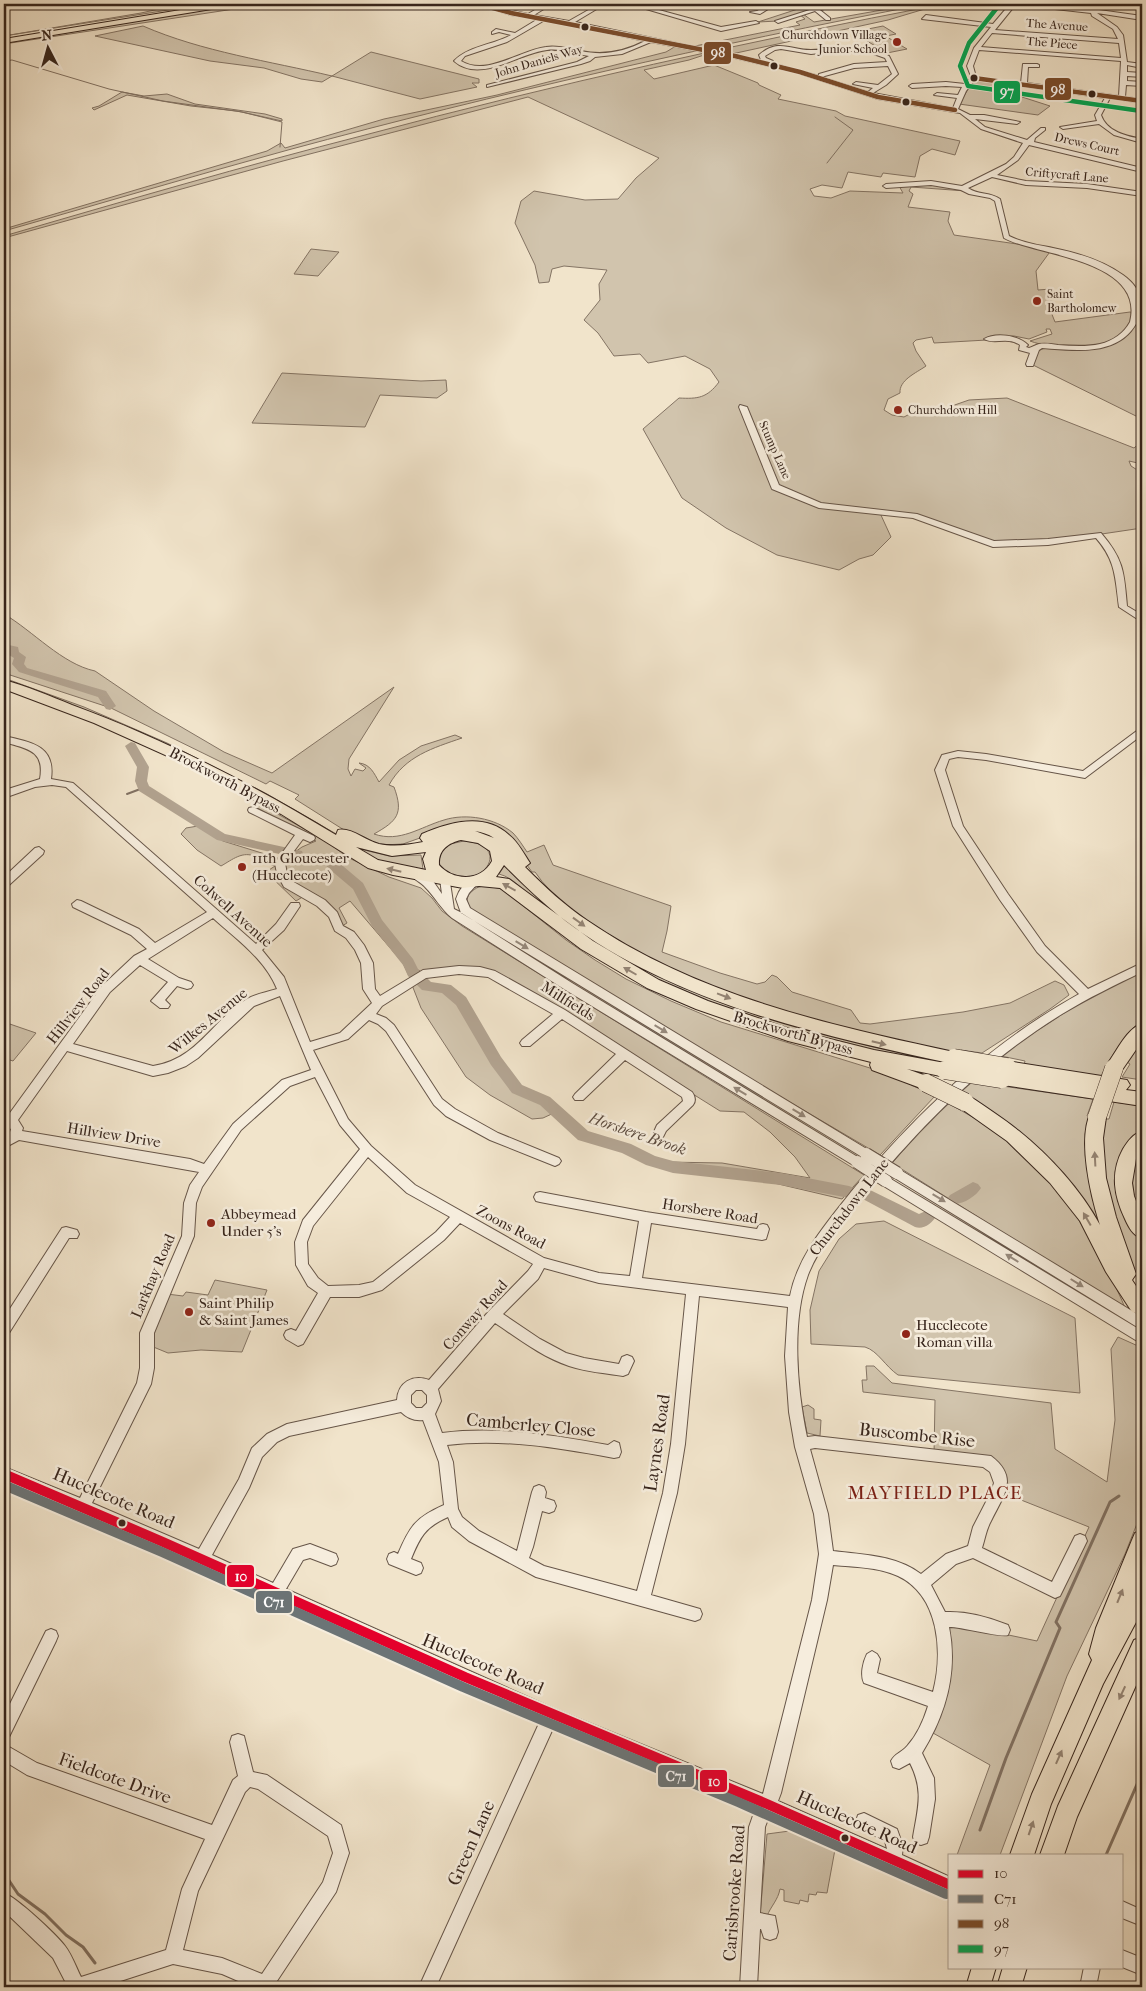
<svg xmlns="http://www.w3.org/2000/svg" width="1146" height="1991" viewBox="0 0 1146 1991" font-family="'IM FELL French Canon',serif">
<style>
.green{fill:#d1c4ad;stroke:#847464}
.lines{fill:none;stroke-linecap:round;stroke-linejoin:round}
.stream-far2{stroke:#817162;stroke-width:1}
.stream-far1{stroke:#817162;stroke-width:2}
.stream{stroke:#817162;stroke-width:3}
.river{fill:#b2a390;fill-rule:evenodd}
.minor-casing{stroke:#665548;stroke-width:2}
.highway-casing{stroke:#37251c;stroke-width:2}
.minor{fill:#f6eddd;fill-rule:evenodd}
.highway{fill:#f1e4cb;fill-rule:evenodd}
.minor-bridge-casing{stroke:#665548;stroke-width:14;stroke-linecap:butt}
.highway-bridge-casing{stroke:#37251c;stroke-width:19;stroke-linecap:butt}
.minor-bridge{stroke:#f6eddd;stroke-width:12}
.highway-bridge{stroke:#f1e4cb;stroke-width:18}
.bus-1-casing{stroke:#f6eddd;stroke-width:14}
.bus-2-casing{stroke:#f6eddd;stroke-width:14}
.bus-3-casing{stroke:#f6eddd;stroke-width:6}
.bus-4-casing{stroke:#f6eddd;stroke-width:6}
.bus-1{stroke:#e4002b;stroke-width:10}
.bus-2{stroke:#6c7476;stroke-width:10}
.bus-3{stroke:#7a4b2a;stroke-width:4.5}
.bus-4{stroke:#00a651;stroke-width:4.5}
.oneway{fill:#948474}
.oneway2{fill:#96897c}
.bus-dot{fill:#37251c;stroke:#f6eddd;stroke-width:2}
.poi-dot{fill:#8f2418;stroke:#f6eddd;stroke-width:2}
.labels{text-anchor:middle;stroke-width:5;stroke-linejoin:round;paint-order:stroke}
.far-street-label{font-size:12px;fill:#37251c;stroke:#f6eddd}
.far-poi-label{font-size:12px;fill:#37251c;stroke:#f6eddd;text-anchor:start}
.street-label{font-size:15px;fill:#37251c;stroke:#f6eddd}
.poi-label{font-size:15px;fill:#37251c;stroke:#f6eddd;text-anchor:start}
.water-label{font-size:16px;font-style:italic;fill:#5c4b3f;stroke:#f6eddd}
.near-street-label{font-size:18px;fill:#37251c;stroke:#f6eddd}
.near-neighbourhood-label{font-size:19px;letter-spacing:1px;fill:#7a1f14;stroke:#f6eddd}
.line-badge{stroke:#f6eddd;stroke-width:2}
.badge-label{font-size:14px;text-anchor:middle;font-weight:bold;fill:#fff}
</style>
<rect width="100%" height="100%" fill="#f1e4cb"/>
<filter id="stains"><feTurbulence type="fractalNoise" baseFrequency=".004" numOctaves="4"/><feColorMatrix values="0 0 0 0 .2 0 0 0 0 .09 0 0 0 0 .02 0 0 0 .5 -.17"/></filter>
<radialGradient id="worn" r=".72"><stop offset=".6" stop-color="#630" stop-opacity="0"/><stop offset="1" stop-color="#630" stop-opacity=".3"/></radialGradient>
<path class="green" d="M175 4H206L4 36 141 13 177 5Z
M240 4H267L4 44V43Z
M806 4H843L803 14 814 22 916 4H926C712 45 499 93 288 150 193 176 99 204 4 231V229L267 151 281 143 285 148 384 119 497 95 666 52 676 46 685 48 800 25 796 22 805 19 799 14 778 21 758 22 807 6 804 5Z
M944 4H960L928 8 888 20 727 55 710 53 689 60 644 70 654 79 714 65 758 83 759 85 781 95 778 99 836 111 845 116 960 141 955 155 932 149 920 156 915 177 883 173 881 177 848 172 842 188 822 185 810 189 814 196 831 198 850 191 903 193 899 186C925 182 941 184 966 191L911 187 909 191 913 194 908 207 950 212 948 221 954 235 1052 249 1036 271 1038 290 1051 289V312L1055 322 1130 312 1142 316V419L1033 365 1037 352 1044 348H1087L1110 343C1085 347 1054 350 1030 341L1052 334 1050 329H1046L1047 332 1029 339 1014 336 990 338 987 340 934 343 932 337 916 340 913 343 916 351 926 366C916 373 899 380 900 393L888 399 884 410 892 415 904 417 921 408H946L969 400 1007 398 1134 448 1142 441V464L1129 461 1131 466 1142 473V528L1048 542 993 544 914 516 880 513 891 537 873 555 859 559 839 570 777 555 726 528 682 498 643 429 679 398C698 399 707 398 719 382L710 369 685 356 648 363 640 354 614 356 598 333 584 320 600 300 599 284 607 270 564 266 552 269 549 282 539 283 535 265 515 223 521 201 534 191 585 200 618 199 636 178 659 158 528 97 283 161 4 238V236C124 201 244 166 365 135 556 84 750 41 944 4Z
M143 26C203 52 269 61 332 76L371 52 479 79V83H472L477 87 420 99 332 76 322 82 301 79 264 68 210 61 95 36Z
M883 26 896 34 866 40 853 32Z
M887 37 907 49 887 53 867 41Z
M984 80 1001 82V88L1018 96 1012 100 1019 96 1050 106 1038 115 959 104 972 83Z
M122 92 144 96 167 94 195 104 265 114 282 119V121L237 111 191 106 127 95 94 110 92 108 99 106Z
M311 249 339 252 318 276 294 274Z
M282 373 421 381 446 380 447 391 437 398 380 395 365 427 252 423Z
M4 614C33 631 62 664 95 671L154 711 224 752 272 773 394 687 349 759 348 769 351 776 355 769 363 771 366 768 359 763C370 764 374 773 379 782L399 760 421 746 455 735 462 738C433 748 405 756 389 785L394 787C404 814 397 821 374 834 400 843 420 827 444 820 466 813 495 818 513 833 518 838 523 846 527 852L544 845 553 865 671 906 667 931 662 952 720 973 757 984 765 982 772 975 777 977 792 992 851 1010 860 1023 870 1024 963 1012 1010 1003 1055 981 1064 985 1069 995 1050 1009 982 1053 961 1050 960 1055C855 1032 749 1009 652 961 638 953 624 943 610 935 583 918 553 899 535 872H532L516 850 485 826 420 838 403 844 382 845 363 842 295 799 299 795 270 781 266 784 111 708 4 673Z
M4 678 84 707 167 743 267 794 364 850 389 856 421 855 423 869 386 865 285 808 43 695 4 681Z
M258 803 324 840 349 858 389 877 421 888 432 898 442 911 462 926 864 1175 842 1199 774 1183 662 1167 666 1162 722 1163 810 1178 795 1157 770 1132 744 1112 720 1111 509 979C483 967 452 973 423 974L419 970 409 976 403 963 350 901 339 908 347 923 342 926 309 893 296 901 266 872 275 866C268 864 262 861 256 857 243 850 232 860 221 866L197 850 181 834 186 828 198 826 223 841 281 859 278 864 302 847 316 841 254 806Z
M464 841C515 845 481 893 447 873 438 867 439 863 440 853L450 844Z
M505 865 598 941 793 1025 870 1046 953 1064V1066C845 1045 734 1022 636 968 602 949 571 924 539 903 526 894 515 878 499 874Z
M483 885 502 889 566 940 595 960 626 979 671 1001 721 1022 912 1081 911 1085 935 1096 880 1155 677 1036 471 909C462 897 471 890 483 885Z
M1142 972V1019C1125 1035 1112 1054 1101 1076L1024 1065 1025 1061 1001 1056C1046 1023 1091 994 1142 972Z
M422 982 428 986 446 989 461 1001 496 1061 517 1089 545 1101 556 1112 543 1118 532 1119 490 1095 466 1077 421 1008 412 985Z
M4 1022 36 1033 13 1061 4 1058Z
M1142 1040V1080L1122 1077 1130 1064 1127 1062Z
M967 1081 1093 1099 1087 1116 1091 1117 1103 1230 1074 1195 956 1093Z
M946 1102 976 1119 979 1116C998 1132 1023 1148 1038 1166 1076 1209 1104 1258 1126 1310L892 1163Z
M1114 1102 1142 1106V1133L1127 1151 1139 1233 1142 1237V1291C1116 1229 1098 1188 1104 1119H1109Z
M1142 1152V1217C1131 1198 1128 1170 1142 1152Z
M884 1221 1075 1318 1080 1393 898 1375C885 1366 878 1351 865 1347L811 1344 810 1310 819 1271 839 1239 856 1224Z
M215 1280 267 1290 242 1352 201 1350 168 1353 151 1346 149 1341 167 1294 183 1296 186 1292 208 1295Z
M1118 1337 1138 1346 1142 1362V1511L1125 1554 1067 1676 1000 1855H957L990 1765 933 1733 942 1707 948 1626 999 1633 1037 1641 1089 1527 1001 1492 1000 1464 934 1455 935 1400 863 1392 862 1380H867L866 1366H874L892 1383 1051 1403 1055 1449 1107 1482 1115 1420 1111 1349Z
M808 1405 814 1409V1419L821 1420 820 1436 807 1433 802 1407Z
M475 1688 531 1714 538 1723 473 1693Z
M799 1828 836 1844 827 1893 817 1892 816 1895 809 1894 808 1902 800 1900 799 1904 784 1901V1890L780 1889C778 1900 771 1906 767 1916H760L767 1834 797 1830Z"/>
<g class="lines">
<path class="stream-far2" d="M4 61 12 60 109 89 163 101 242 112 282 122 280 147
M827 163 853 130 835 117"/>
<path class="stream-far1" d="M127 794 143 788"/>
<path class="stream" d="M980 1830 1006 1758 1060 1628 1056 1622 1110 1502 1119 1496
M1106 1855 1142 1773
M4 1873 18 1894 45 1914 66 1935 83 1947 95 1963"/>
<path class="river" d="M4 644 18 647 19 652 26 657 24 664 27 668 106 691 116 706 110 710 106 709 98 697 19 672 12 664 14 658 9 655 8 651 4 650Z
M131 742 135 743 149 767 147 781 149 786 225 834 302 851 303 854 302 857 297 858 217 840 139 791 135 781 137 767 125 746Z
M332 860 337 861 363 883 382 920 413 959 418 969 431 982 451 985 466 997 501 1057 522 1085 550 1097 588 1131 631 1144 655 1156 673 1161 781 1173 849 1186 854 1188 857 1192 854 1196 849 1198 781 1185 673 1173 646 1165 622 1153 578 1140 540 1105 512 1093 491 1065 456 1005 442 993 422 990 408 976 403 965 372 926 353 889 327 867 326 864 327 861Z
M973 1182 978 1184 981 1188C976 1197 959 1207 950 1203L947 1199 950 1195Z
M866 1188 919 1214 928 1210 933 1212 936 1216C932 1224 923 1230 915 1227L861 1198 858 1194 861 1190Z"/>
<g class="minor-casing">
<path id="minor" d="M475 4H483L528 14 545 4 547 7 534 15 569 21 599 4H605L575 22 764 61 761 60 759 55C778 38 790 50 811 50 830 50 848 44 867 47 874 49 882 53 889 56L898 74 886 85 873 93 953 108 957 98 934 95 937 93 958 95 962 87 946 86 912 88 909 86 912 84 946 82 965 84 969 80H973L974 81 966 91 958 109 970 115H984L1020 122 1017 124 975 119 985 127 1027 140 1041 128H1045V130L1035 138 1034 142 1142 168V172L1029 145 1018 160 997 175 1026 181 1087 184 1142 192V196L1087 188 1026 185 992 177 968 188C978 195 990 192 1000 199L1009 236C1023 243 1038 245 1053 248 1078 253 1102 260 1123 275 1133 282 1140 291 1141 303 1141 314 1138 323 1131 331 1110 356 1071 350 1042 348L1039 350 1033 366H1027L1026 364 1030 353 1019 350 1020 345C1007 336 994 345 984 339 996 332 1018 335 1028 345L1026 347 1029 348C1033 347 1035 345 1039 344 1045 343 1052 344 1058 345 1072 346 1087 347 1100 344 1113 341 1124 333 1130 322 1146 259 1033 255 1004 238L995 201 990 198 969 194 961 190 931 185 886 188 883 186 886 184 931 181 962 186 1006 164 1014 157 1023 143 981 129 960 113 954 112 878 99 798 73 735 58 651 42 622 54 595 57 590 61 581 64 487 87V85L577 62 589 56C575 54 561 48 547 50 519 53 480 84 454 61 468 46 493 45 511 35L499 32 492 34V32L496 29 515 33 538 19 511 15ZM545 20 645 41C624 52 604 56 581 51 570 49 558 45 546 47 520 50 487 77 461 61L465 56 507 42ZM781 49 811 54 837 51H865L885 58 887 62 854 64 819 74V76L772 63 773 61 766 58 765 56 775 50ZM888 66 892 74 878 85 856 82 853 84 873 88 868 92 821 77 854 68Z
M629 4H637L721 27 756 21 759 23 721 31Z
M728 4H735L726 9H722V7Z
M770 4H776L760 14 750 12 757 11Z
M835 4H846L820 10 830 18V20H826L815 11 778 23 775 21 819 7Z
M1010 4H1016L995 30 1118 39 1113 29 1092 16 1091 13 1028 6 1025 4H1056L1142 16V20L1097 13 1117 27 1123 35 1127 62 1142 64V68L1127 65V72L1142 73V77L1127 76V81L1142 82V86L1126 85 1125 97 1142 99V103L1110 98 1101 115C1107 132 1126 136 1142 139V143L1114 135 1099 124 1063 129 1060 127 1097 121 1095 115 1105 98 972 79 967 66 974 48 991 27 922 19 926 15 993 24ZM992 33 1119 43 1121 58 981 47ZM979 50 1121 61 1119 96 1027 83 1028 67H1039V65L1037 64H1023L1021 83 976 77 973 66Z
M1098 4H1112L1120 6 1117 8Z
M740 405 747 407 779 485 821 503 917 514 994 541 1048 539 1101 533C1124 560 1124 572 1127 606L1142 615V622L1119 607C1115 577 1116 561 1096 538L1048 545 993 547 913 518 819 508 772 489 739 407Z
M1142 727V735L1085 778 986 760 958 757 949 759 945 770 963 826 1008 894 1045 946 1088 989 1142 963V972C1115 985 1088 998 1062 1014 984 1062 919 1127 862 1198 842 1221 819 1246 808 1275 791 1322 797 1389 807 1437L815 1436 991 1456C1020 1478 1003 1496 991 1521 986 1530 985 1539 982 1548L1052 1582 1075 1536 1080 1534 1085 1536 1087 1541 1060 1596 1055 1598 973 1558 956 1564 931 1585 945 1612C966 1611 989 1617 1008 1625L1010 1630 1008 1635C1001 1638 963 1627 949 1627 958 1672 946 1714 922 1753L934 1778 935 1799 929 1837 927 1843 921 1845 915 1843 913 1837C918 1807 924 1791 910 1763L899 1769 893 1767 891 1761C895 1753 903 1752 908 1745 917 1735 924 1719 928 1706L864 1683C860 1675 863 1662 867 1654L872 1651 877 1654 880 1659 877 1673 933 1692C943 1653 940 1596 898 1576 878 1567 854 1567 833 1565L827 1600 781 1793 778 1801 887 1849 885 1841 858 1827 856 1821 858 1815 864 1813 897 1829 903 1846 902 1855 950 1877V1893L770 1814 765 1827 760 1913 775 1916 778 1932 776 1938 770 1940 764 1938 761 1929H760L757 1987H740L749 1827 756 1807 555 1724 436 1987H419L541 1719 271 1598 197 1563 62 1504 4 1480V1467L80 1498 137 1383 140 1368V1333L182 1236 184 1203 190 1185 199 1172 19 1140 4 1148V1138L9 1135 11 1129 4 1126V1116L7 1117 102 986 134 956 147 949 131 935 73 907 72 904 77 900 81 901 139 929 155 943 207 912 66 787 52 785 35 787 4 798V791L8 789 40 779C45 750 27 749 4 742V736C30 742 56 745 51 779L73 783 256 944 276 924 291 903H299L300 906 284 930 262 950 284 977 310 1042 340 1033 372 1003 363 989 361 963 355 950 346 938 335 931 329 917 317 906 284 887 277 874 275 863 295 835 249 812 248 810 249 808 253 807 314 836 315 838 314 840 310 842 303 839 285 863 287 874 292 881 325 900 337 912 343 926 354 932 364 945 373 963 375 989 380 996 423 970 459 966 480 967 495 971 565 1010 692 1092C695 1096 696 1101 693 1105L666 1131 663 1137H655L653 1134 657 1125 683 1101 682 1097 625 1060 583 1100H575L573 1097 575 1094 616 1054 562 1019 530 1046H522L520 1043 522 1040 553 1014 488 977 459 974 426 978 382 1006 376 1014 386 1018 394 1025 442 1099 455 1109 498 1133 559 1158 561 1161 559 1164 555 1166 490 1140 446 1116 434 1105 386 1031 378 1024 369 1020 348 1039 313 1050 348 1119 371 1146 415 1185 544 1258 599 1273 630 1276 639 1221 540 1202 536 1201 534 1197 536 1193 540 1192 646 1212 757 1229 759 1225 763 1224 767 1225 769 1229 766 1239 762 1240 651 1223 642 1278 790 1296C798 1255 826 1224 851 1192 916 1114 989 1044 1079 994L1037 952 1000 900 953 826 935 770 942 755 958 751 986 754 1083 771ZM213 918C236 939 265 959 277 989 267 992 256 994 247 999 212 1020 198 1059 153 1066L73 1044 110 992 140 965 168 982 151 1001 160 1008H168L170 1005 165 1000 177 986 187 989 191 988 193 985 191 982 179 978 148 959ZM280 996 311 1070 282 1080 233 1124 204 1164 190 1159 22 1131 23 1128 18 1120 67 1051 153 1076 168 1073 186 1066 198 1058 254 1006ZM315 1077 340 1125 360 1149 303 1220 295 1242 296 1265 308 1286 318 1293 296 1331 291 1329 286 1331 284 1335 286 1339 298 1346 303 1344 330 1297H359L382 1290 444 1240 460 1223 533 1264 528 1271 489 1311 429 1380C413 1374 398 1382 397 1400L287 1424 267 1434 252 1448 239 1479 199 1549 92 1503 151 1384 154 1368V1333L194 1236 196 1203 202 1187 241 1130 290 1086ZM368 1157 407 1193 450 1217 436 1232 373 1282 359 1285 328 1286 318 1278 308 1264 307 1242 313 1226ZM544 1268 599 1283 686 1294 671 1444 663 1493 637 1591 544 1566 529 1558 533 1547 542 1511 549 1513 554 1511 556 1506 554 1501 545 1498 546 1492 544 1487 539 1485 534 1487 532 1492 517 1551 479 1531 462 1517 458 1509 453 1462 447 1445C503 1438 559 1448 614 1458L619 1457 621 1452 619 1443 614 1441 608 1445C553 1435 498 1426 442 1433L435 1414 441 1401 438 1389 495 1323C519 1339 542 1357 569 1366 587 1372 605 1373 623 1376L628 1374 634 1361 632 1357 627 1355 622 1357 619 1364 584 1358 566 1353 540 1339 503 1314 538 1279ZM699 1296 788 1307 785 1356 789 1412 795 1447 814 1514 819 1554 812 1600 763 1794 555 1709 286 1589 303 1560 310 1558 331 1566 336 1564 338 1559 336 1554 310 1544 293 1549 273 1583 212 1555 249 1488 262 1457 277 1442 289 1436 401 1412C407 1418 415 1421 423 1420L439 1462 444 1505C415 1518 410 1526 398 1554L394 1552 389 1554 387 1559 389 1564 416 1575 421 1573 423 1568 421 1563 411 1559C420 1537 425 1527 448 1517L452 1527 469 1541 536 1577 695 1621 700 1619 702 1614 700 1609 651 1595 677 1493 685 1444ZM416 1390H422L427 1395V1403L422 1408H416L411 1403V1395ZM815 1448 983 1467 990 1472 994 1483 990 1494 973 1527 968 1546 946 1554 921 1574C896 1555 864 1555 833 1551L828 1514 810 1449Z
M39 847 44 851 43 854 8 886 4 887V877L35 848Z
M415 870 433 881 442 894 440 879 445 875 449 876 454 909 460 912 572 983 861 1159 863 1162 861 1165 857 1167 853 1165 564 989 452 918C441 909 435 897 425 887 421 882 414 880 410 874Z
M475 877 480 881 469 893 466 899 470 908 870 1151 872 1154 870 1157 866 1159 862 1157 461 913 456 899C459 890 465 881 475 877Z
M897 1168 1142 1317V1330L893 1177 891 1173 893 1169Z
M886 1176 1142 1331V1344L882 1185 880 1181 882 1177Z
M66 1227 77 1230 79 1234 77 1238H69L9 1333 4 1335V1318L62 1228Z
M51 1629 56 1631 58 1636 56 1641 9 1737 4 1740V1716L46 1631Z
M238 1734 244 1736 253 1772 267 1775 341 1825 349 1853 336 1892 273 1987H252L222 1974 173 1964 102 1987H68L53 1958 4 1911V1893C16 1897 56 1934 65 1946 72 1955 76 1967 81 1977L166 1950 182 1889 205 1839 27 1775 4 1761V1744L37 1763 212 1825 233 1780 238 1776 230 1742 232 1736ZM250 1787 258 1789 328 1836 333 1853 323 1882 262 1974 222 1958 183 1950 198 1891 245 1792Z
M1122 1901 1142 1910V1926L1122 1918Z
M1122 1950 1142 1958V1975L1122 1967Z
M1084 1967H1100L1096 1987H1080Z"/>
</g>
<g class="highway-casing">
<path id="highway" d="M217 4H234L230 6 4 43V39Z
M4 680C27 686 50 696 72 705 164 739 252 784 336 835L338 830C351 827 366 841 379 844 394 847 408 845 423 842L420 838 422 834C449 822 485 812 509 835 518 842 524 854 530 863L525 867C545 887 565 906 588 921 696 995 828 1025 954 1052L960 1053 962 1058 960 1063 954 1064C826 1037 683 1005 575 928 550 910 527 888 504 865L496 877 509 879 593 941 659 980 708 1001 790 1029 874 1050 945 1063 951 1065 953 1070 951 1075 945 1077 907 1069 932 1078 934 1083 932 1088 926 1090 872 1070 870 1065 871 1062 788 1041 696 1009 647 988 581 949 500 888 479 886 463 888 393 875 368 868 281 814 194 768 94 723 4 689ZM475 831C482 832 488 834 494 838ZM461 840 478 843 490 851 492 861C481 882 453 881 439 865 438 850 448 843 461 840ZM356 847 392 856 426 852 423 859 426 870 378 860Z
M1142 1024V1041L1120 1073 1114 1074 1108 1073 1106 1068 1108 1063C1117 1051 1127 1028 1142 1024Z
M1007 1061 1127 1080 1130 1085 1126 1090 1142 1092V1106L996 1084 994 1079 996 1074 1005 1073 1001 1072 999 1067 1001 1062Z
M965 1095 971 1097C987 1108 1004 1119 1019 1131 1050 1156 1081 1190 1100 1225 1091 1197 1077 1139 1091 1112L1097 1110 1103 1112 1106 1117 1103 1138 1106 1178 1116 1217 1136 1274 1132 1280 1142 1295V1313L1139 1314 1132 1312 1106 1272 1080 1221 1050 1183 1007 1141 959 1107 956 1102 959 1097Z
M1142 1131V1149L1136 1159 1132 1183 1134 1196 1142 1216V1239C1133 1235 1129 1228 1125 1219 1114 1196 1110 1173 1123 1149 1128 1141 1133 1134 1142 1131Z
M1142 1530V1566L1136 1582 1142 1580V1611L1103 1684 1051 1804 1034 1855H1010L1032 1794 1092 1660 1089 1654 1096 1628 1132 1540 1135 1533Z
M1142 1637V1672L1077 1817 1064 1855H1040L1058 1806 1134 1640Z
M972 1967H996L990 1987H966Z
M1003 1967H1027L1021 1987H997Z"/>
</g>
<use href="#minor" class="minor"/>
<use href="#highway" class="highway"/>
<g class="minor-bridge-casing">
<path id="minor-bridge" d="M866 1154 897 1173
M857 1162 886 1181"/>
</g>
<g class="highway-bridge-casing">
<path id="highway-bridge" d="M954 1058 1007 1067
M945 1070 1002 1079
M926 1083 965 1102
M1097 1117 1114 1068"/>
</g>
<use href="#minor-bridge" class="minor-bridge"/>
<use href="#highway-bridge" class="highway-bridge"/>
<g class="bus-1-casing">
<path id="bus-1" d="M4 1474 163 1542 465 1677 767 1804 950 1885"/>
</g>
<g class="bus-2-casing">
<path id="bus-2" d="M4 1485 162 1552 463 1687 738 1802 946 1894"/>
</g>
<g class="bus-3-casing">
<path id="bus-3" d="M478 4 511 13 735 56 800 72 878 97 955 110
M974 78 1142 101"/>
</g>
<g class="bus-4-casing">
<path id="bus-4" d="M1000 4 969 43 960 66 968 86 1141 111"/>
</g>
<use href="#bus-1" class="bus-1"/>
<use href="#bus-2" class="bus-2"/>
<use href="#bus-3" class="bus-3"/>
<use href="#bus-4" class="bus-4"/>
</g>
<defs><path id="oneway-solid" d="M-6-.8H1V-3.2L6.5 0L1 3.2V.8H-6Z" transform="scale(1.25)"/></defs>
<g class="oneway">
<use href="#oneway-solid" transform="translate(394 870) rotate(-167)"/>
<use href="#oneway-solid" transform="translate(509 887) rotate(-151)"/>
<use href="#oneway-solid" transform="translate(579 922) rotate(36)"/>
<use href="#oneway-solid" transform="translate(630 971) rotate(-150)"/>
<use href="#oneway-solid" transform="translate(724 996) rotate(21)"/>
<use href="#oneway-solid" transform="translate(879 1043) rotate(14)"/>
<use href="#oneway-solid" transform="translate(1095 1159) rotate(-93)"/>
<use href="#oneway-solid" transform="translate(1087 1219) rotate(-120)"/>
<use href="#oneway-solid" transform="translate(1120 1596) rotate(-68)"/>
<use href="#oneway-solid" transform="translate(1122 1693) rotate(115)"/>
<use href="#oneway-solid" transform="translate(1059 1757) rotate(-66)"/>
<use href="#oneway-solid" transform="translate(1031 1828) rotate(-71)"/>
</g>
<g class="oneway2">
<use href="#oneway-solid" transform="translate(522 945) rotate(31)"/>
<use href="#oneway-solid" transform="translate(661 1029) rotate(31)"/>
<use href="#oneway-solid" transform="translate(740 1091) rotate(-149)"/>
<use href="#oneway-solid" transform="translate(799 1113) rotate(31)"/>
<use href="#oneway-solid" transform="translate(939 1198) rotate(31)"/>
<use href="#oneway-solid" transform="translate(1012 1258) rotate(-148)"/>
<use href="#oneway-solid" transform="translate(1077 1283) rotate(32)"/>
</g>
<g class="bus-dot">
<circle cx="585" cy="27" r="4.5"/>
<circle cx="774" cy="66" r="4.5"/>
<circle cx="974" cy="78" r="4.5"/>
<circle cx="1092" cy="94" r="4.5"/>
<circle cx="906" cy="102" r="4.5"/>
<circle cx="122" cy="1523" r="4.5"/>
<circle cx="845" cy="1838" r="4.5"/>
</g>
<g class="poi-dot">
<circle cx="897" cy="42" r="5"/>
<circle cx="1037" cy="301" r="5"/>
<circle cx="898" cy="410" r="5"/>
<circle cx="242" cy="867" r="5"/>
<circle cx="211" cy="1223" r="5"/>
<circle cx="189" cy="1312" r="5"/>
<circle cx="906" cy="1334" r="5"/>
</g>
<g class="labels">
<g class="far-street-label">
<text transform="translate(1057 25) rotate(4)" y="4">The Avenue</text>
<text transform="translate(1052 43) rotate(5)" y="4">The Piece</text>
<text transform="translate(539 61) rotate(-16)" y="4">John Daniels Way</text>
<text transform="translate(1087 144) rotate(13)" y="4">Drews Court</text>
<text transform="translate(1067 175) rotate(5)" y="4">Criftycraft Lane</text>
<text transform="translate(775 450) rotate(66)" y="4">Stump Lane</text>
</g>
<g class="far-poi-label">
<text x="887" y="39" text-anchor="end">Churchdown Village<tspan x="887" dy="14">Junior School</tspan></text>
<text x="1047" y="298">Saint<tspan x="1047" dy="14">Bartholomew</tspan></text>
<text x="908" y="414">Churchdown Hill</text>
</g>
<g class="street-label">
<text transform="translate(225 780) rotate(28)" y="5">Brockworth Bypass</text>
<text transform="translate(233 911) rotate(42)" y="5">Colwell Avenue</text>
<text transform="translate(568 1001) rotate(32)" y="5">Millfields</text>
<text transform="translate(78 1006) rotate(-52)" y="5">Hillview Road</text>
<text transform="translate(208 1021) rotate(-39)" y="5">Wilkes Avenue</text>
<text transform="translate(793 1033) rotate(16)" y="5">Brockworth Bypass</text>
<text transform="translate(114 1135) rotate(9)" y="5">Hillview Drive</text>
<text transform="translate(849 1207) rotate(-52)" y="5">Churchdown Lane</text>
<text transform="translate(710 1211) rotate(9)" y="5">Horsbere Road</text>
<text transform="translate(511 1227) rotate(28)" y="5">Zoons Road</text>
<text transform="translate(153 1276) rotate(-67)" y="5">Larkhay Road</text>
<text transform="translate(475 1315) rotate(-48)" y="5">Conway Road</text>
</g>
<g class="poi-label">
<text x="252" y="863">11th Gloucester<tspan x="252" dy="17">(Hucclecote)</tspan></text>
<text x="221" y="1219">Abbeymead<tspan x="221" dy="17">Under 5's</tspan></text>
<text x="199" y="1308">Saint Philip<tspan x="199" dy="17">&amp; Saint James</tspan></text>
<text x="916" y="1330">Hucclecote<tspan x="916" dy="17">Roman villa</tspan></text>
</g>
<g class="water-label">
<text transform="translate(638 1133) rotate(19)" y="6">Horsbere Brook</text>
</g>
<g class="near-street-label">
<text transform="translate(531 1425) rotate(5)" y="6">Camberley Close</text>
<text transform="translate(917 1435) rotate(6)" y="6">Buscombe Rise</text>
<text transform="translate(657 1443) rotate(-82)" y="6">Laynes Road</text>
<text transform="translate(114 1498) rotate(23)" y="6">Hucclecote Road</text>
<text transform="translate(483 1664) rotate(23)" y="6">Hucclecote Road</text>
<text transform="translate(115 1778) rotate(20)" y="6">Fieldcote Drive</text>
<text transform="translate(857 1822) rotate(24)" y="6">Hucclecote Road</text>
<text transform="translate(471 1843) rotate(-66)" y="6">Green Lane</text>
<text transform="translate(734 1893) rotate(-86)" y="6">Carisbrooke Road</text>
</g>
<g class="near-neighbourhood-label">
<text x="935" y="1499">MAYFIELD PLACE</text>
</g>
</g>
<g class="line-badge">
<rect x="703" y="41" width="29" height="24" rx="5" fill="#7a4b2a"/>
<rect x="1044" y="77" width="28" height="24" rx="5" fill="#7a4b2a"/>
<rect x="993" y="80" width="28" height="24" rx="5" fill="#00a651"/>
<rect x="226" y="1564" width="29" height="24" rx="5" fill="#e4002b"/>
<rect x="255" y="1590" width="38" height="24" rx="5" fill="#6c7476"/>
<rect x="657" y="1764" width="38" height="24" rx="5" fill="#6c7476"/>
<rect x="699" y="1769" width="29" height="24" rx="5" fill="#e4002b"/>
</g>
<g class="badge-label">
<text x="718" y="57">98</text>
<text x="1058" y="94">98</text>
<text x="1007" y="96">97</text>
<text x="241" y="1581">10</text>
<text x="274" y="1607">C71</text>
<text x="676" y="1781">C71</text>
<text x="714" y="1786">10</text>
</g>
<rect width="1146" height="1991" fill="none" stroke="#f1e4cb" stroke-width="20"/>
<rect x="5" y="5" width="1136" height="1981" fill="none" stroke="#37251c" stroke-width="2.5"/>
<rect x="10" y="10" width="1126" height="1971" fill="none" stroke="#37251c"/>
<rect x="948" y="1854" width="175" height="115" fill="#f6eddd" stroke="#aa9d90"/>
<rect x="958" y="1870" width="25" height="8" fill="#e4002b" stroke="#aa9d90"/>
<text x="994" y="1878" font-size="15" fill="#37251c">10</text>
<rect x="958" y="1895" width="25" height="8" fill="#6c7476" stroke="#aa9d90"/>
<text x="994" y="1904" font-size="15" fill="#37251c">C71</text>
<rect x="958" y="1920" width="25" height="8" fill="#7a4b2a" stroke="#aa9d90"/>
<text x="994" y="1928" font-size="15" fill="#37251c">98</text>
<rect x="958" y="1945" width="25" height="8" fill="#00a651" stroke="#aa9d90"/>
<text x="994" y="1954" font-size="15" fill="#37251c">97</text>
<g transform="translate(48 48) rotate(354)" stroke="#f6eddd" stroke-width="4" paint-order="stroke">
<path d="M0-4L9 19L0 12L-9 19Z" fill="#37251c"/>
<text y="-8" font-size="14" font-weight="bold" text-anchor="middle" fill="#37251c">N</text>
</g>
<rect width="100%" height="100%" filter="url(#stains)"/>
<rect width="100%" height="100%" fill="url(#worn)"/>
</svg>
